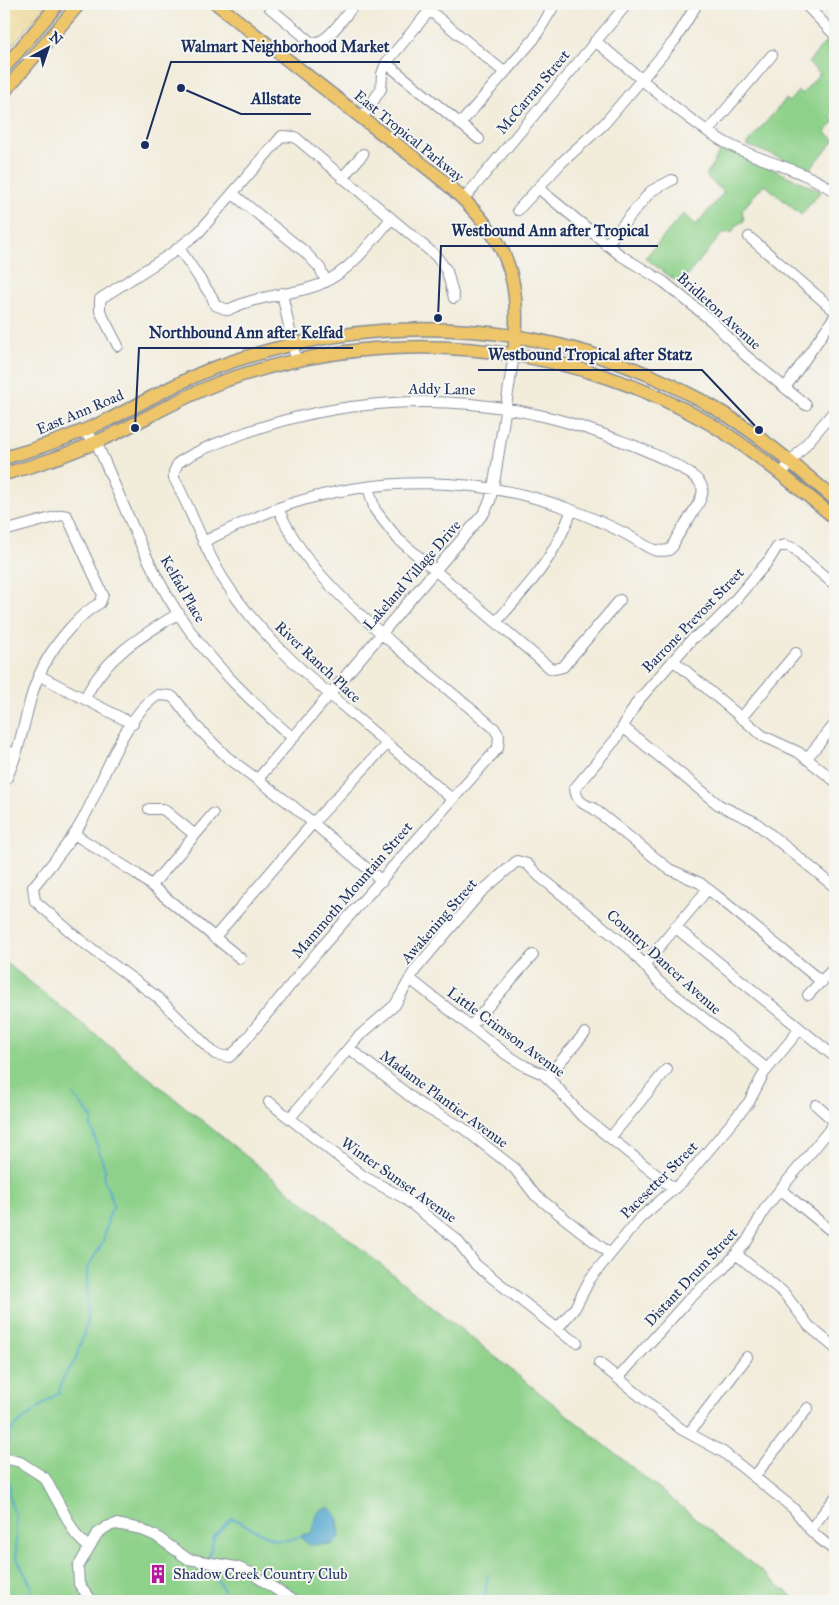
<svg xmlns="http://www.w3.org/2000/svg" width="839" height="1605" viewBox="0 0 839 1605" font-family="'IM FELL Great Primer',serif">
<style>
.green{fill:#8ed18a;stroke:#548074}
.sand{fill:#eeda9e;stroke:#84847e}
.water{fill:#54a8cf;stroke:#386c96}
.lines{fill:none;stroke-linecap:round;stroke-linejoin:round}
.stream{stroke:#54a8cf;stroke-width:2}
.minor-casing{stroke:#868e9c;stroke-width:12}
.major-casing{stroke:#868e9c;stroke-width:15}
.minor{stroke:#fff;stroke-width:10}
.major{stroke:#eec569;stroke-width:12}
.labels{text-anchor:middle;stroke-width:4;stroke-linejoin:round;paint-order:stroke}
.street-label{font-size:15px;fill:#1b2f5e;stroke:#f6f6f2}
.poi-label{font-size:15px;fill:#1b2f5e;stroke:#f6f6f2;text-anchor:start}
.leader{fill:none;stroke:#1b2f5e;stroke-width:2}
.callout-dot{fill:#1b2f5e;stroke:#f6f6f2;stroke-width:2}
.callout-label{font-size:16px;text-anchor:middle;font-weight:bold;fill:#1b2f5e;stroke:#f6f6f2;stroke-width:4;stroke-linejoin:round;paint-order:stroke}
</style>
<rect width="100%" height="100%" fill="#f6f6f2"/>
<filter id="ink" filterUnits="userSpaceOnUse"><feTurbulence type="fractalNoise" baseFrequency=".02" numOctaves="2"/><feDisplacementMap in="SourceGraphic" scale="10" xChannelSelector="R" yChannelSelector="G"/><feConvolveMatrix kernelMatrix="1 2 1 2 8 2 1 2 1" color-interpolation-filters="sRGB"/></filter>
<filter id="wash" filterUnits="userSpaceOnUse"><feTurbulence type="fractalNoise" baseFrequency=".0096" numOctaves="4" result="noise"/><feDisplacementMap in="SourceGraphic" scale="20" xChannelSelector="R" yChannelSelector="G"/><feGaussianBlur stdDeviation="1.12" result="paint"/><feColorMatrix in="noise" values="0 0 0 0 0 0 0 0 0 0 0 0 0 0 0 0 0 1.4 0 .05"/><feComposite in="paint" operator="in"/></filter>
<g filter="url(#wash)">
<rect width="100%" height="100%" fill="#f2ecdb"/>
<path class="green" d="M828 39 835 46V111L830 117 835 121 825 132 835 140 810 169 746 145 786 99 789 102 798 91 802 94 820 73 808 63Z
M722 147 821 191 801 215 764 184 742 210 744 221 736 225 733 232 723 233 680 284 645 258 683 214 696 225 724 192 706 176Z
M4 961 798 1601H4Z"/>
<path class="sand" d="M4 4H47L4 55Z"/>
<path class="water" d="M326 1508H330L337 1516 340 1537 333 1544 310 1545 302 1539V1535L311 1533C315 1523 313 1511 326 1508Z"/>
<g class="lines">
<path class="stream" d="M7 1456 10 1433 14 1427 59 1392 64 1376 75 1361 87 1323V1269L103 1242 109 1215 114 1205 104 1179 105 1169 91 1126 92 1118 73 1094
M5 1463 4 1469 10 1486 9 1497 16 1518V1556L31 1586 32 1601
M209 1557 214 1537 232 1518 275 1540H290L302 1536
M210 1567 230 1601
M484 1601 488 1575"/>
</g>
</g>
<g filter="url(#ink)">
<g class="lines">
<g class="minor-casing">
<path id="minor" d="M268 4 270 8 312 43C329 43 344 16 355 4
M805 4 835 35
M429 10 504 72
M595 41C637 74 676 112 721 140 757 162 801 167 835 192
M386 63 479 139
M362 118 381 89 382 74 386 63 435 4
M460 124 534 39 555 4
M708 131 772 55
M342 178 363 154
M538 188 620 255 664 282 713 322 745 355 806 405
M233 194 305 252 320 268 326 282
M463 200 627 4
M518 210 561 163 604 124 675 40 697 4
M749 237 835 311
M606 245 651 191 672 180
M179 248 212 297 215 305 228 310C253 297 279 296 306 289 344 280 367 247 391 219
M282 293 296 360
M118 346 100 311V299L172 253 199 232 282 136 295 137 436 256 447 271 454 298
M785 388 835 316
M82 431 96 442C124 504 148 572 188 628 218 670 254 704 293 738
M781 474 835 410
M368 487 375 510 398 539 550 668 555 669 563 667 620 600
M278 508C304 569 355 611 404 653 434 678 464 703 494 728L499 736 498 748 320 949 238 1049 229 1057 215 1054 157 997 80 940 35 901 33 887C50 866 67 847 81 823 102 786 121 719 158 695L171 696 176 700 195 725 227 757 293 806 382 881
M4 531 62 515 67 516 103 595 100 603C88 609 79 618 70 628 52 648 38 672 31 698 23 726 18 757 4 783
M203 542C232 528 260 514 290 504 379 475 481 476 569 509 588 516 606 524 624 533 634 538 644 546 654 550 659 551 664 551 669 550L673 546C677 530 707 501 702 487 698 472 649 452 635 446 602 434 569 421 534 414 441 393 337 400 247 432 224 441 198 449 178 463L174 472V478C192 511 203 548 224 580 258 633 303 672 350 712 384 741 418 770 452 799
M496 622C531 583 553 560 572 510
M673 660 763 736 798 752 835 781
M40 676 133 724
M85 698C105 657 141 636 179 613
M741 718 796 653
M623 727 719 805 755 822 835 887
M4 750 16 754
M807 758 835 724
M257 780 484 513 490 501 495 477 514 354
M149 809H163L195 835
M74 834 137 874 240 958
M152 885 213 814
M675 927 835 1057
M214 938 313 823 387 744
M644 965 708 889
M410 979 507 1055 525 1066 543 1074 556 1086 579 1113 674 1189
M822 982 717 896 700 883 669 869 593 808C582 804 576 800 575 788L616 739 637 702 692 639 712 625 724 613 769 560 777 547 785 545 795 549 804 559 835 585
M808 995 835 967
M470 1027 533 955
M349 1048 421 1105 463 1128 514 1168 535 1195 610 1254
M547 1077 585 1033
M269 1102 363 1176 404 1198 457 1240 476 1265 569 1338 577 1342
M816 1105 835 1122
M290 1118 358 1037 395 1005 415 970 481 892 517 861 527 864 539 876 629 948 659 982 767 1069
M610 1138 667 1069
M780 1189 835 1234
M736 1254 784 1293 809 1326 835 1348
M557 1329 575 1308 590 1279 639 1219 683 1181 749 1102 764 1073 800 1029
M599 1363 681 1429 723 1452 793 1508 813 1533 835 1551
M618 1378 690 1298 723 1269 747 1241 766 1207 835 1123
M689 1433 747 1357
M4 1458 20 1462 45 1478 76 1535 89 1548
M754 1477 808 1408
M810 1530 835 1498
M92 1601 79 1584 78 1567 97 1534 106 1527 116 1524 137 1528 156 1536 188 1559 236 1567 251 1573 294 1601"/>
</g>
<g class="major-casing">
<path id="major" d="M217 4C269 46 322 87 375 128 417 161 469 194 497 241 518 276 518 315 514 354
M4 68 58 4
M4 92 79 4
M4 458C40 448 76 435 110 419 144 402 176 383 211 369 385 304 569 318 728 416 766 440 800 470 835 499
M4 474C42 464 78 451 114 434 151 416 185 395 224 381 383 325 562 339 709 423 754 450 795 485 835 518"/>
</g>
<use href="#minor" class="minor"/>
<use href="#major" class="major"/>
</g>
</g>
<defs>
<g id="building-bare" transform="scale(1.5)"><path d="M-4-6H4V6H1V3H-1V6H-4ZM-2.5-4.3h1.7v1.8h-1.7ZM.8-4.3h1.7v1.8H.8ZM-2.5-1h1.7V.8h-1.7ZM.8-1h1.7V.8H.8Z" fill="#b5179e" stroke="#f6f6f2" stroke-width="2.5" paint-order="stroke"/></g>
</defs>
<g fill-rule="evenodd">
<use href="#building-bare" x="158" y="1574"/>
</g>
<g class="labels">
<g class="street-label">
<text transform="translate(533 92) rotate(-50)" y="5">McCarran Street</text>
<text transform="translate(409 136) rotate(39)" y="5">East Tropical Parkway</text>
<text transform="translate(719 311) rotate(42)" y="5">Bridleton Avenue</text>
<text transform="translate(442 389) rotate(1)" y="5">Addy Lane</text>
<text transform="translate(80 412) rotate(-23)" y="5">East Ann Road</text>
<text transform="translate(412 575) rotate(-49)" y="5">Lakeland Village Drive</text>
<text transform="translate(183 589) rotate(60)" y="5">Kelfad Place</text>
<text transform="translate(693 620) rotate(-46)" y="5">Barrone Prevost Street</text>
<text transform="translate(318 662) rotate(43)" y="5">River Ranch Place</text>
<text transform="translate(352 890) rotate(-49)" y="5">Mammoth Mountain Street</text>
<text transform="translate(439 921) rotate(-49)" y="5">Awakening Street</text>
<text transform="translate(664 962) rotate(42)" y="5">Country Dancer Avenue</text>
<text transform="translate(506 1032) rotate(36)" y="5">Little Crimson Avenue</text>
<text transform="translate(444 1099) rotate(36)" y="5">Madame Plantier Avenue</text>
<text transform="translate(399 1180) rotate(35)" y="5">Winter Sunset Avenue</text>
<text transform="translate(659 1180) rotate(-45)" y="5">Pacesetter Street</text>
<text transform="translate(691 1277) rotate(-47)" y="5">Distant Drum Street</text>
</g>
<g class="poi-label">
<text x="173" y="1579">Shadow Creek Country Club</text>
</g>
</g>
<path class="leader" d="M145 145L171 62H400M181 88L241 114H311M438 318L441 246H658M135 428L139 348H353M759 430L702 370H478"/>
<g class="callout-dot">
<circle cx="145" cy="145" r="5"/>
<circle cx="181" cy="88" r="5"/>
<circle cx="438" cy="318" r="5"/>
<circle cx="135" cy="428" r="5"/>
<circle cx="759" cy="430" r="5"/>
</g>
<g class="callout-label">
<text x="285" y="52">Walmart Neighborhood Market</text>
<text x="276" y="104">Allstate</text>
<text x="550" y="236">Westbound Ann after Tropical</text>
<text x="246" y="338">Northbound Ann after Kelfad</text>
<text x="590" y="360">Westbound Tropical after Statz</text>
</g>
<rect width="839" height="1605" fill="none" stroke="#f6f6f2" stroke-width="20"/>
<g transform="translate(48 48) rotate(40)" stroke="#f6f6f2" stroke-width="4" paint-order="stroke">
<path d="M0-4L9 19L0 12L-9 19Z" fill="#1b2f5e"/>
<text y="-8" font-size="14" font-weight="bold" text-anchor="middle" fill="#1b2f5e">N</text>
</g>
</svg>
